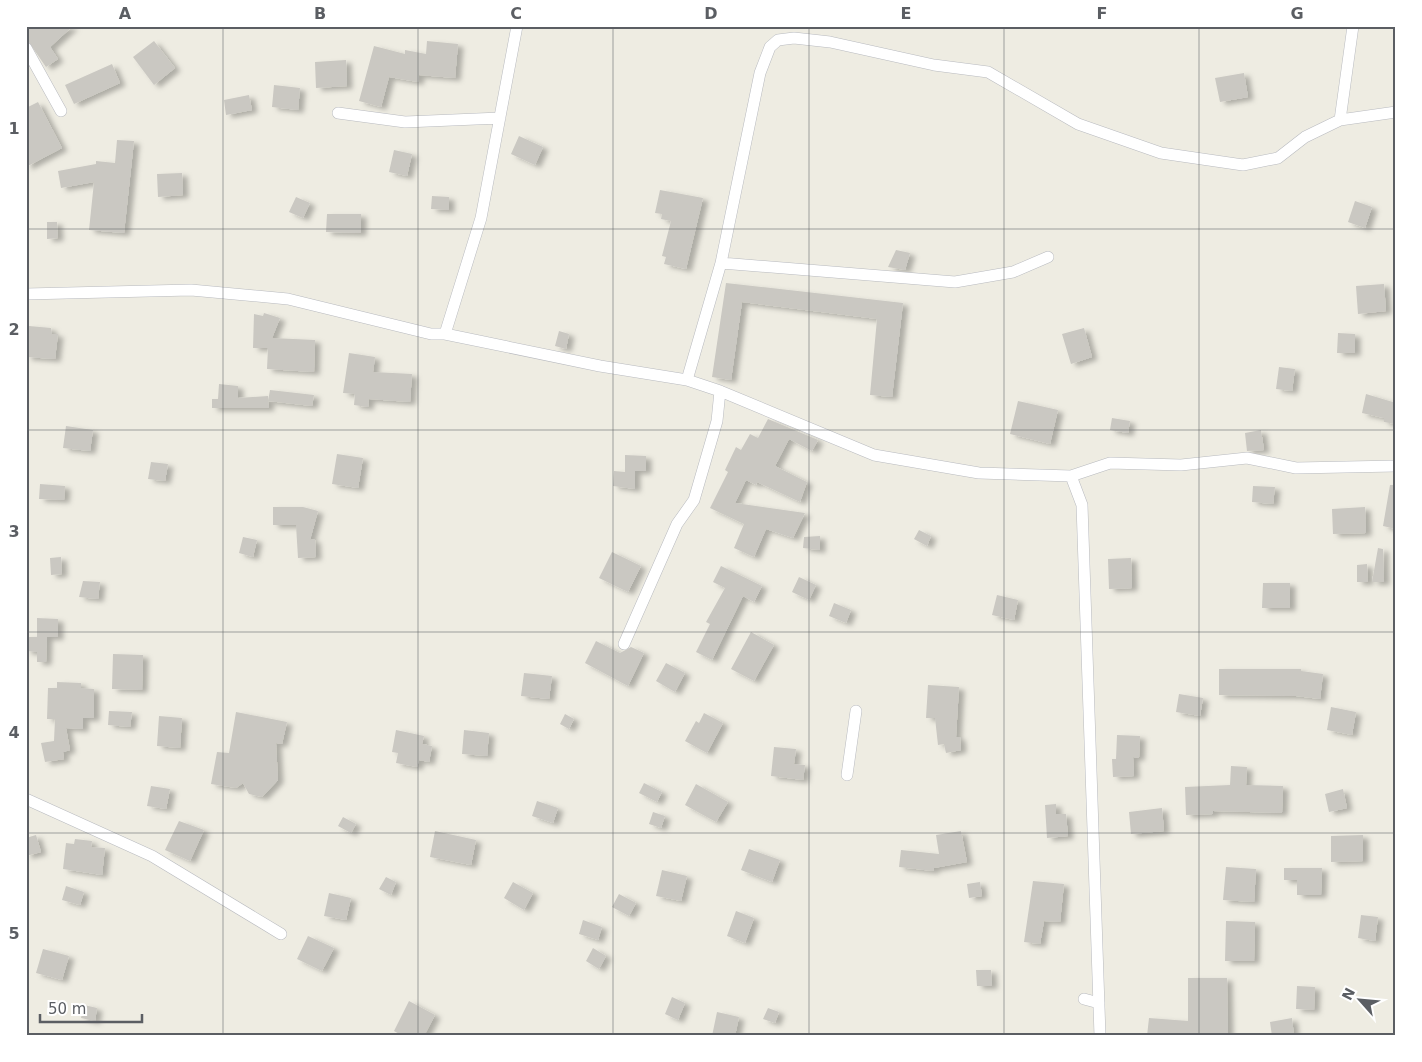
<svg xmlns="http://www.w3.org/2000/svg" width="1422" height="1062" viewBox="0 0 1422 1062" font-family="'DejaVu Sans',sans-serif">
<style>
.building{fill:#cac8c2;filter:url(#shadow)}
.lines{fill:none;stroke-linecap:round;stroke-linejoin:round}
.minor-casing{stroke:#b8babf;stroke-width:12}
.minor{stroke:#fff;stroke-width:11}
.grid{fill:none;stroke:#5b5e63;stroke-width:1;stroke-opacity:0.55}
.neatline{fill:none;stroke:#5b5e63;stroke-width:2}
.grid-label{font-size:16px;text-anchor:middle;font-weight:bold;fill:#5b5e63}
</style>
<defs>
<filter id="shadow"><feDropShadow dx="5.5" dy="3" stdDeviation="2.5" flood-color="#0004"/></filter>
</defs>
<rect width="100%" height="100%" fill="#eeece2"/>
<path class="building" d="M26 26H73L50 47 58 59 46 67 26 38Z
M154 41 175 68 154 85 133 57Z
M427 41 458 44 455 78 419 75 418 82 389 77 381 107 359 101 374 46 405 54V50L426 54Z
M346 60 347 86 316 88 315 62Z
M112 64 120 83 74 104 65 85Z
M1244 73 1248 97 1220 102 1215 78Z
M274 85 300 88 298 110 272 107Z
M249 95 252 110 226 115 224 100Z
M38 102 62 148 26 167V108Z
M519 136 543 147 535 165 511 154Z
M117 140 134 141 124 233 89 230 94 182 61 188 58 171 96 164V161L115 163Z
M394 150 412 154 407 176 389 172Z
M182 173 183 195 158 197 157 174Z
M660 190 703 198 686 269 664 264 666 257 662 256 671 221 661 219 662 214 655 213Z
M432 196 449 197V210L431 209Z
M296 197 310 203 303 218 289 212Z
M1355 201 1372 207 1365 228 1348 222Z
M327 214H361V233L326 232Z
M47 222H57L58 238 47 239Z
M896 250 910 253 905 270 888 267Z
M726 283 903 303 892 397 870 395 877 319 742 302 731 380 712 377Z
M1384 284 1386 311 1358 314 1356 286Z
M264 313 280 318 272 338 315 340 314 372 267 369 268 348H253L254 314 263 316Z
M29 326 51 328 52 334H58L55 359 26 357Z
M1084 328 1092 357 1071 364 1062 334Z
M559 331 569 334 566 349 555 346Z
M1338 333 1355 334V353H1337Z
M349 353 375 357 373 372 412 374 410 402 369 399 368 407 354 405 355 394 343 393Z
M1279 367 1295 369 1292 391 1276 389Z
M219 384 238 386V398L268 396V401L270 390 314 395 312 406 268 401 269 408H212V399H218Z
M1366 394 1396 403V424L1384 422V418L1362 413Z
M1018 401 1058 410 1050 444 1010 434Z
M1112 418 1130 421 1128 433 1110 430Z
M768 419 818 440 812 451 789 439 775 466 807 482 800 502 757 482 756 485 746 480 735 503 805 513 793 538 766 529 754 557 734 548 744 524 710 508 728 472 725 470 736 447 741 450 750 434 758 438Z
M66 426 93 430 90 451 63 448Z
M1261 430 1264 450 1247 451 1245 433Z
M337 454 363 458 358 488 332 484Z
M625 455 646 456V471H635V489L613 486 614 471 625 472Z
M151 462 168 464 165 481 148 479Z
M40 484 65 486 64 500 39 499Z
M1390 485H1396V529L1383 526Z
M1253 486 1275 487 1273 504 1252 502Z
M273 507H303L318 511 310 540 315 539 316 557 298 558 296 525H273Z
M1365 507 1366 533 1333 534 1332 509Z
M919 530 931 536 927 546 914 539Z
M820 536V550L803 548 804 537Z
M243 537 257 540 253 557 239 553Z
M1378 548 1383 549 1384 582H1372Z
M612 552 641 566 628 592 599 578Z
M61 557 62 574 51 575 50 558Z
M1131 558 1132 588 1109 589 1108 559Z
M1367 564 1368 582H1357V565Z
M721 566 762 586 754 602 743 596 712 660 696 652 710 624 706 622 725 588 713 582Z
M799 577 816 585 809 600 792 592Z
M83 581 100 582 98 599 79 597Z
M1263 583H1290V608H1262Z
M997 595 1018 600 1014 620 992 615Z
M834 603 851 610 846 623 829 616Z
M37 618 58 619V637H47L46 662H37V652L26 651V637H37Z
M751 632 774 645 754 681 731 669Z
M596 641 620 653 631 647 644 653 628 686 585 663Z
M113 654 143 655 142 690 112 689Z
M666 663 685 673 675 692 656 681Z
M1219 669H1301V671L1323 674 1320 699 1296 696 1219 695Z
M524 673 552 676 549 699 521 696Z
M57 682 81 683V688L94 689V718H83V729L66 728 70 750 63 752 64 759 45 762 41 743 54 741 55 719H47L48 688H57Z
M928 685 959 687 956 737H960L961 750 946 753 944 744 938 745 935 718H926Z
M1179 694 1203 698 1200 716 1176 712Z
M1331 707 1356 712 1352 735 1327 730Z
M109 711 132 712 130 727 108 725Z
M236 712 287 722 282 744 276 743 278 780 262 797 249 794 243 783 236 788 211 784 217 752 229 753Z
M704 713 723 723 707 753 685 741 696 721 699 723Z
M565 714 574 719 569 729 560 724Z
M159 716 182 718 180 748 157 746Z
M396 730 424 736 422 744 432 746 429 762 419 760 417 767 396 763 398 753 392 752Z
M464 730 489 733 487 756 462 754Z
M1117 735 1140 736 1139 758 1133 757 1134 776 1113 777 1112 759H1116Z
M774 747 796 749 794 764 805 765 803 780 771 776Z
M1231 766 1247 767 1246 785 1283 786 1282 813 1213 811V814L1186 815 1185 787 1230 785Z
M644 783 662 792 657 802 639 793Z
M696 784 728 802 716 822 685 805Z
M151 786 170 789 166 809 147 806Z
M1343 789 1347 808 1329 812 1325 794Z
M537 801 558 808 553 823 532 816Z
M1056 804V814H1066L1068 836 1047 838 1045 805Z
M1162 808 1164 831 1131 834 1129 812Z
M653 812 665 816 661 828 649 824Z
M343 817 356 824 351 833 338 826Z
M179 821 204 830 190 861 165 850Z
M435 831 476 840 471 865 430 857Z
M961 831 967 862 934 868 933 871 899 867 901 850 939 854 936 835Z
M36 835 41 852 26 856V838Z
M1363 835V861L1331 862V836Z
M75 839 92 841 91 847 105 848 102 875 63 869 66 843 74 844Z
M749 849 780 860 772 882 741 870Z
M1226 867 1256 869 1254 902 1223 900Z
M1284 868H1322L1321 895H1297V880H1284Z
M662 870 687 876 681 901 656 896Z
M386 877 396 882 391 895 379 889Z
M1033 881 1064 884 1060 922 1044 921 1040 944 1024 942Z
M513 882 533 893 524 910 504 898Z
M980 882 982 896 969 898 967 884Z
M66 886 84 892 80 905 62 900Z
M329 893 351 898 346 920 324 916Z
M619 894 636 903 629 916 612 907Z
M736 911 754 918 745 943 727 936Z
M1361 915 1378 917 1375 941 1358 938Z
M583 920 602 927 598 940 579 934Z
M1226 921 1255 922 1254 961H1225Z
M308 936 334 948 322 971 297 959Z
M593 948 606 956 599 969 586 961Z
M43 949 69 956 62 980 36 973Z
M976 970H991L992 986H977Z
M1188 978H1227L1228 1036H1147L1149 1018 1188 1021Z
M1297 986 1315 987 1314 1010 1296 1009Z
M672 997 685 1003 678 1020 665 1014Z
M409 1001 435 1015 424 1036H403L394 1031Z
M84 1005 97 1008 95 1021 81 1018Z
M768 1008 779 1012 775 1023 763 1019Z
M717 1012 739 1017 735 1036H712Z
M1292 1018 1294 1036H1272L1270 1022Z"/>
<g class="lines">
<g class="minor-casing">
<path id="minor" d="M26 48 61 111
M338 113 405 122 500 118
M1340 120 1353 26
M721 263 955 282 1013 272 1048 257
M26 294 191 290 288 299 431 334H445L600 366 687 380 720 391 874 455 979 473 1071 476 1110 463 1181 465 1247 458 1296 468 1396 466
M445 334 481 218 517 26
M687 380 721 263 760 73 770 47 778 40 794 38 830 42 934 65 988 72 1078 124 1161 153 1243 165 1278 158 1305 137 1340 120 1396 112
M1071 476 1082 505 1100 1036
M624 644 677 524 694 500 717 421 720 391
M847 775 856 711
M26 799 152 856 281 934
M1084 999 1099 1003"/>
</g>
<use href="#minor" class="minor"/>
</g>
<path class="grid" d="M223 26V1036M418 26V1036M613 26V1036M809 26V1036M1004 26V1036M1199 26V1036M26 229H1396M26 430H1396M26 632H1396M26 833H1396"/>
<rect width="1422" height="1062" fill="none" stroke="#ffffff" stroke-width="55"/>
<g transform="translate(1360 1000) rotate(297)" stroke="#ffffff" stroke-width="4" paint-order="stroke">
<path d="M0-4L9 19L0 12L-9 19Z" fill="#5b5e63"/>
<text y="-8" font-size="14" font-weight="bold" text-anchor="middle" fill="#5b5e63">N</text>
</g>
<path d="M40 1014v8h102v-8" fill="none" stroke="#5b5e63" stroke-width="2.5"/>
<text x="48" y="1014" font-size="15" fill="#5b5e63" stroke="#ffffff" stroke-width="4" paint-order="stroke">50 m</text>
<rect x="28" y="28" width="1366" height="1006" class="neatline"/>
<g class="grid-label">
<text x="125" y="19">A</text>
<text x="320" y="19">B</text>
<text x="516" y="19">C</text>
<text x="711" y="19">D</text>
<text x="906" y="19">E</text>
<text x="1102" y="19">F</text>
<text x="1297" y="19">G</text>
<text x="14" y="134">1</text>
<text x="14" y="335">2</text>
<text x="14" y="537">3</text>
<text x="14" y="738">4</text>
<text x="14" y="939">5</text>
</g>
</svg>
